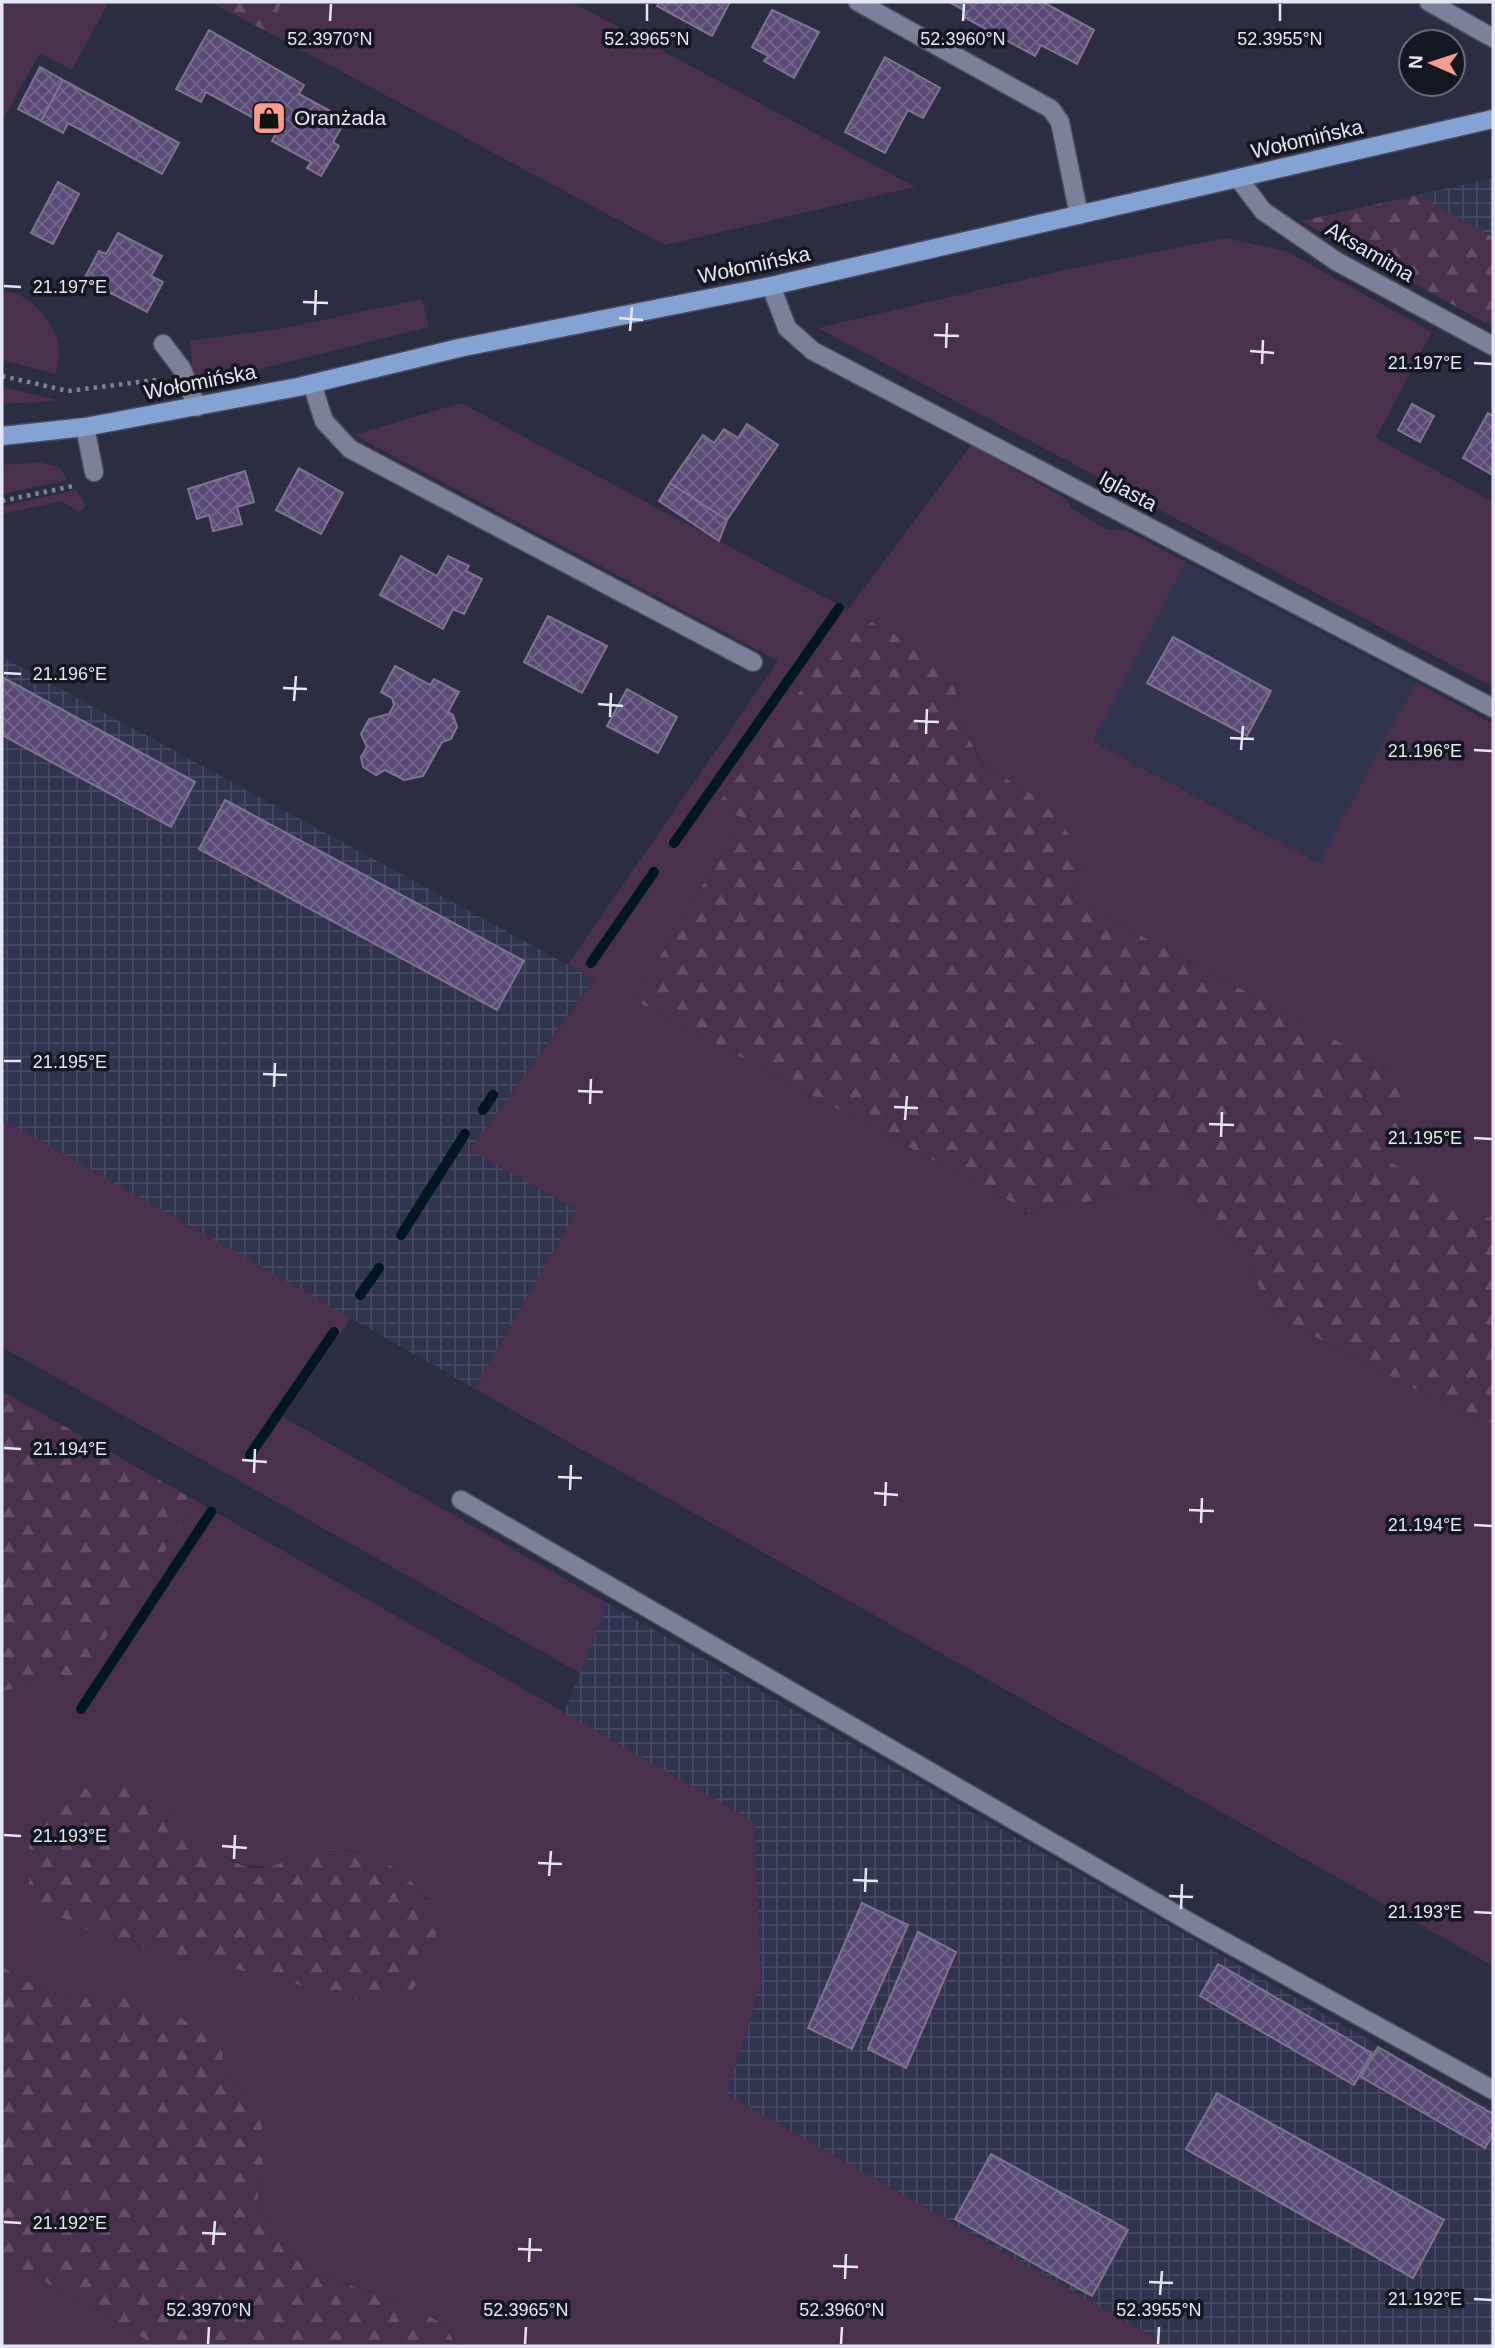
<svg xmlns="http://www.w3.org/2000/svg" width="1495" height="2348" viewBox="0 0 1495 2348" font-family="Helvetica,sans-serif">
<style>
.built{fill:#31344f}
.industrial{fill:url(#industrial-grid)}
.grass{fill:#49304d;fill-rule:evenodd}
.forest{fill:url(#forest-firs)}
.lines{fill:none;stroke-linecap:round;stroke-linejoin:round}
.stream{stroke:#001623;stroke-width:10}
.building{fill:url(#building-cross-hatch);stroke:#7c758d;stroke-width:2}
.minor-casing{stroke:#494c5d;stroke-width:21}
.major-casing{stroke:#494c5d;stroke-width:21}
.path{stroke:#7f8193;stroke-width:4.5;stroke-dasharray:3.5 5;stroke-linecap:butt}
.minor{stroke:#7c8099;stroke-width:18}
.major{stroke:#84a3d4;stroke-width:18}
.ticks{fill:none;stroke:#e4e6f4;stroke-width:2.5}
.labels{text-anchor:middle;stroke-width:7;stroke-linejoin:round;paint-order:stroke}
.poi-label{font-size:21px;fill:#e4e6f4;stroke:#151720;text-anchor:start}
.street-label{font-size:21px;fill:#e4e6f4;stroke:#151720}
.ticks-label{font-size:18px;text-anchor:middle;fill:#e4e6f4;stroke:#151720;stroke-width:7;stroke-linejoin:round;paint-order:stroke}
</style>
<defs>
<pattern id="industrial-grid" width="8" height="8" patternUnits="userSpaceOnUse" patternTransform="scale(1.75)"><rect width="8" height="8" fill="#31344f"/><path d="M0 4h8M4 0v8" fill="none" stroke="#454860"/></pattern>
<pattern id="forest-firs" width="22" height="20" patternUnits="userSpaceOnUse" patternTransform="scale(1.75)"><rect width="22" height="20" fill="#49304d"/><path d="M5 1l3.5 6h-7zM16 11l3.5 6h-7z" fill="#634e67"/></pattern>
<pattern id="building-cross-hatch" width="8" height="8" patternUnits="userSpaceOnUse" patternTransform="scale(1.75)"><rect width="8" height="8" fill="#5a4b76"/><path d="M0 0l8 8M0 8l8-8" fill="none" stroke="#72658a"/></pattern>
</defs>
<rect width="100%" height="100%" fill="#2b2e42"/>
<path class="built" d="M1186 562 1416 682 1320 863 1092 740Z"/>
<path class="industrial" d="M1493 178V237L1417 195Z
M2 657 594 979 471 1150 577 1210 475 1389 2 1119Z
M607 1603 1493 2111V2346H1169L727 2094 761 1984 755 1823 564 1713Z"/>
<path class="grass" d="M2 2H109L72 70 40 53 2 121Z
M281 2H572L915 187 665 245 266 31 278 13Z
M1225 238 1286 251 1432 332 1376 438 1493 502V687L818 328 1065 270Z
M2 291C29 291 59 325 59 352 59 359 57 367 56 374L2 360Z
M422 299 429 327 198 384 195 382 189 341 285 328Z
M2 387 61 401 2 404Z
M461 403 848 610 971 445 1066 499 1072 509 1108 530H1125L1186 562 1093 741 1319 863 1416 682 1493 724V1211L1489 1218 1389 1162 1401 1130 1394 1071 1073 899 1083 864 1042 800 984 765 965 731 956 693 954 667 717 806 743 818 634 1000 1030 1212 1090 1201 1139 1187 1172 1188 1194 1202 1233 1240 1252 1268 1268 1312 1481 1424 1493 1422V1966L475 1389 577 1210 470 1150 594 980 568 964 778 661 354 435Z
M39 462 60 468 67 480 2 494V465Z
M76 490 86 505 80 512 62 501 2 514V506Z
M2 1119 351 1318 283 1417 607 1603 580 1673 2 1347Z
M198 1502 755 1822 761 1984 727 2094 1169 2346H457L444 2325 412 2306 309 2271 271 2227 257 2205 260 2173 266 2152 245 2096 223 2071 100 1993 59 1995 17 1977 2 1966V1691L80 1676ZM170 1813 207 1848 245 1866 278 1867 314 1851 352 1850 398 1870 428 1899 373 2003 30 1903Z
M2 2257 157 2346H2Z"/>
<path class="forest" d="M210 2H281L278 13 266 31Z
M1417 195 1493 237V327L1301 221Z
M856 614 955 667 956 693 965 731 983 765 1042 800 1072 838 1083 864 1073 899 1394 1071C1406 1109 1401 1126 1390 1162L1489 1218 1493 1211V1422L1481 1424 1268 1312 1252 1268 1233 1240 1194 1202 1172 1188 1139 1187 1090 1201 1030 1212 634 1000 743 818 716 807Z
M2 1391 198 1502 80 1676 2 1691Z
M102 1784C159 1783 192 1847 242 1865 270 1875 289 1857 314 1851 361 1841 432 1876 436 1929 437 1949 421 1976 411 1993L373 2003 99 1935 30 1903C28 1827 20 1804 102 1784Z
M2 1966 17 1977 59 1995 100 1993 151 2003 222 2039 223 2071 260 2114 266 2152 260 2173 257 2205 271 2227 309 2271 412 2306 444 2325 457 2346H157L2 2257Z"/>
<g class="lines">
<path class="stream" d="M674 843 839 608
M591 963 654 872
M483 1110 493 1095
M401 1235 465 1134
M360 1295 379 1268
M250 1455 334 1332
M81 1709 211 1512"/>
</g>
<path class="building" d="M659 2H730L712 36 657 6Z
M949 2H1043L1094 30 1077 64 1041 45 1035 56 964 17 967 12Z
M772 10 819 32 794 78 764 61 768 56 752 47Z
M209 30 304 85 299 94 332 112 329 118 343 125 333 142 339 146 321 176 307 168 311 162 272 141 277 131 206 92 201 102 176 89Z
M885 57 940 88 923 118 908 110 885 153 845 132Z
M40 67 63 80 41 121 18 109Z
M63 80 179 143 162 174 68 123 63 133 41 121Z
M58 182 79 194 53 244 31 233Z
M118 233 162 256 151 276 163 282 147 312 84 279 99 251 106 254Z
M1412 404 1434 416 1420 442 1398 430Z
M1488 413 1493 416V475L1463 458Z
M747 424 778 445 727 520 670 483 703 435 714 443 724 429 738 438Z
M299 468 343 493 321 534 276 510Z
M245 471 254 502 237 507 242 524 213 531 209 515 197 519 188 489Z
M670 483 727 520 719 541 659 501Z
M401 556 437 576 448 556 469 566 466 571 482 579 464 614 453 609 443 629 380 595Z
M548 616 607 646 582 693 524 662Z
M1173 637 1271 691 1247 736 1147 683Z
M395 666 430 685 434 679 459 692 448 712 453 715 457 727 451 739 442 742 423 776 404 780 385 770 376 775 363 767 361 757 367 747 361 734 369 719 389 714 394 705 392 698 381 692Z
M2 677 195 782 171 827 2 735Z
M627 689 677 717 658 753 607 726Z
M225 800 524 961 497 1010 199 849Z
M862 1903 908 1925 852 2049 808 2028Z
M918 1932 956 1952 906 2068 868 2049Z
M1218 1964 1372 2053 1354 2085 1200 1996Z
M1378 2047 1493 2114V2134L1485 2148 1361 2077Z
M1217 2093 1444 2220 1413 2278 1186 2149Z
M991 2154 1128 2230 1092 2296 955 2219Z"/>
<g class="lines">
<g class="minor-casing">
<path id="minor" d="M858 2 1051 109 1060 122 1079 215
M1429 2 1493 38
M1238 178 1263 211 1336 261 1493 346
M771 286 787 328 813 351 1493 708
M163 344 182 369 197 407
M312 384 324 421 350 449 753 662
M85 427 94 472
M461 1500 1200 1928 1493 2090"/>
</g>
<g class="major-casing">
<path id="major" d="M2 436 85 427 298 387 459 348 771 286 1493 119"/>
</g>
<path class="path" d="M2 376 68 391 156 380
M2 501 73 486"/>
<use href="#minor" class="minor"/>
<use href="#major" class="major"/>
</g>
<path class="ticks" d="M330 21 331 4M647 21V4M963 21 964 4M1280 21V4M4 286 21 287M303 302 328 303M315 315 316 290M619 318 643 320M630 331 632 307M934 335 959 336M946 348 947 323M1250 351 1274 353M1474 363 1492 364M1262 364 1263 340M4 673 21 674M283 688 307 689M294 701 296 676M598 704 623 706M610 717 611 693M914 721 939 722M926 734 927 709M1230 738 1254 739M1241 750 1243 726M1474 750 1492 751M4 1061H21M263 1074 287 1075M274 1087 275 1063M578 1091 603 1092M590 1104 591 1079M894 1107 918 1108M905 1120 907 1096M1209 1124 1234 1125M1221 1137 1222 1112M1474 1138 1492 1139M4 1448 21 1449M242 1460 267 1462M254 1473 255 1449M558 1477 582 1478M570 1490 571 1465M874 1493 898 1495M885 1506 886 1482M1189 1510 1214 1511M1201 1523 1202 1498M1474 1525 1492 1526M4 1835 21 1836M222 1846 247 1848M234 1859 235 1835M538 1863 562 1864M549 1876 551 1851M853 1880 878 1881M865 1892 866 1868M1169 1896 1193 1897M1181 1909 1182 1884M1474 1912 1492 1913M4 2222 21 2223M202 2233 226 2234M213 2245 215 2221M518 2249 542 2250M529 2262 530 2238M833 2266 858 2267M845 2279 846 2254M1149 2282 1173 2283M1160 2295 1162 2271M1474 2299 1492 2300M208 2344 209 2327M525 2344 526 2327M841 2344 842 2327M1158 2344 1159 2327"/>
<defs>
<g id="shop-square" transform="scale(1.75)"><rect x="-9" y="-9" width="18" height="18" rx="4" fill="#f59d8f" stroke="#151720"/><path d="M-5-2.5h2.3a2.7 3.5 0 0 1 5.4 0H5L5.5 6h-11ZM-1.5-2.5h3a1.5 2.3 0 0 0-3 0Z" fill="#111"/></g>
</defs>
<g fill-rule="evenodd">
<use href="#shop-square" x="269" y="118"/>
</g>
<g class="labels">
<g class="poi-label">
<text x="294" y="125">Oranżada</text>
</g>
<g class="street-label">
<text transform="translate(1307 139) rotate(-13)" y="7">Wołomińska</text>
<text transform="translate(1370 252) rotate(30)" y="7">Aksamitna</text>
<text transform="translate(754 265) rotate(-12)" y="7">Wołomińska</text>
<text transform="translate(200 382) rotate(-11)" y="7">Wołomińska</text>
<text transform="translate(1128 491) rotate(28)" y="7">Iglasta</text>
</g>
</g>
<g class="ticks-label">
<text x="330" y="45">52.3970°N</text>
<text x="647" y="45">52.3965°N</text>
<text x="963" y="45">52.3960°N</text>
<text x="1280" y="45">52.3955°N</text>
<text x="70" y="293">21.197°E</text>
<text x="1425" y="369">21.197°E</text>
<text x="70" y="680">21.196°E</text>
<text x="1425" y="757">21.196°E</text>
<text x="70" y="1068">21.195°E</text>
<text x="1425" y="1144">21.195°E</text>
<text x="70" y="1455">21.194°E</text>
<text x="1425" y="1531">21.194°E</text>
<text x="70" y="1842">21.193°E</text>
<text x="1425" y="1918">21.193°E</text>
<text x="70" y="2229">21.192°E</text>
<text x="1425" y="2305">21.192°E</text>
<text x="209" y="2316">52.3970°N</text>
<text x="526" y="2316">52.3965°N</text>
<text x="842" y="2316">52.3960°N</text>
<text x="1159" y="2316">52.3955°N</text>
</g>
<rect width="1495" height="2348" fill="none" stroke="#e4e6f4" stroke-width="7"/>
<g transform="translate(1432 63) rotate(273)"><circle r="33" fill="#151720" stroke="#686a75" stroke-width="2"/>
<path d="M0-5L12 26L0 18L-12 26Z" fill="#f59d8f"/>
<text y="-10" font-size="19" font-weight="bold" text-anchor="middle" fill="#e4e6f4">N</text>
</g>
</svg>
